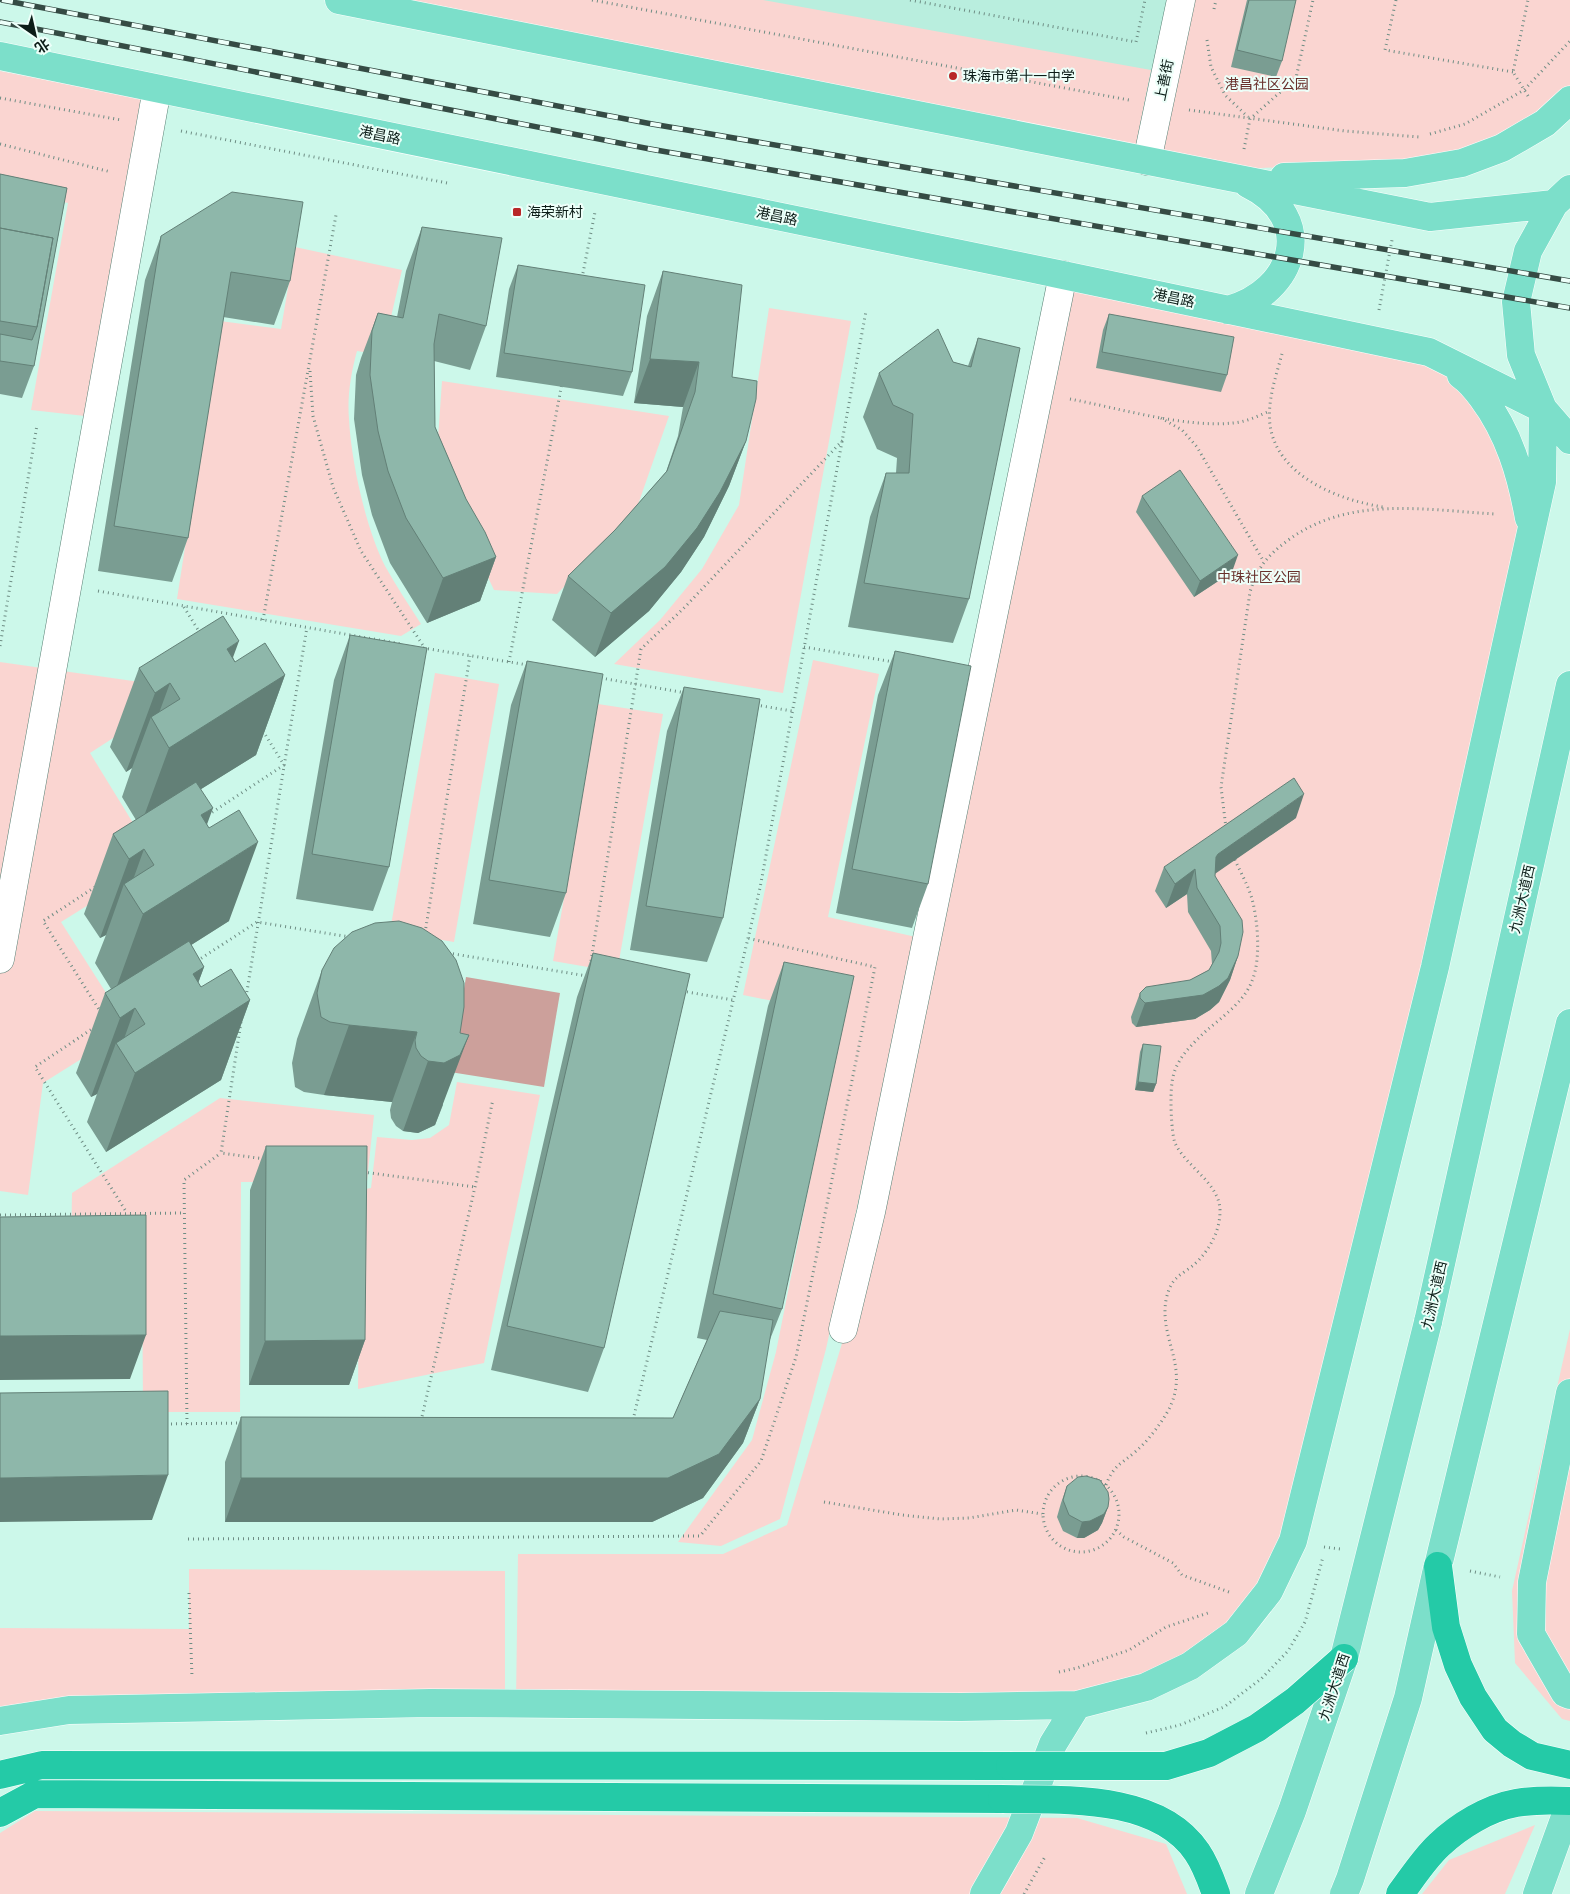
<svg xmlns="http://www.w3.org/2000/svg" width="1570" height="1894" viewBox="0 0 1570 1894" font-family="'DM Sans','Noto Sans SC',sans-serif">
<style>
.built{fill:#b9eede}
.green{fill:#fad5d1}
.water{fill:#cca09b}
.lines{fill:none;stroke-linecap:round;stroke-linejoin:round}
.minor-casing{stroke:#577f73;stroke-width:29}
.major-casing{stroke:#fff;stroke-width:29}
.highway-casing{stroke:#fff;stroke-width:29}
.path{stroke:#6e8d84;stroke-width:3;stroke-dasharray:1 4;stroke-linecap:butt}
.minor{stroke:#fff;stroke-width:28}
.major{stroke:#7cdfca;stroke-width:28}
.highway{stroke:#24caa7;stroke-width:28}
.rail-casing{stroke:#354b44;stroke-width:5.5}
.rail{stroke:#edfff9;stroke-width:4;stroke-dasharray:11;stroke-linecap:butt}
.major-bridge-casing{stroke:#fff;stroke-width:29;stroke-linecap:butt}
.highway-bridge-casing{stroke:#fff;stroke-width:29;stroke-linecap:butt}
.major-bridge{stroke:#7cdfca;stroke-width:28}
.highway-bridge{stroke:#24caa7;stroke-width:28}
.wall{fill:#7a9d92}
.shaded-wall{fill:#638077}
.building{fill:#8eb7aa;stroke:#638077}
.poi-dot{fill:#b82828;stroke:#edfff9;stroke-width:2}
.labels{text-anchor:middle;stroke-width:4;stroke-linejoin:round;paint-order:stroke}
.poi-label{font-size:14px;fill:#0c1d18;stroke:#edfff9;text-anchor:start}
.street-label{font-size:14px;fill:#0c1d18;stroke:#edfff9}
.park-label{font-size:14px;fill:#682f2a;stroke:#edfff9}
</style>
<rect width="100%" height="100%" fill="#ccf8ea"/>
<path class="built" d="M356 0H1174L1141 152Z"/>
<path class="green" d="M388 0H763L1151 70 1136 145Z
M1192 0H1570V90L1494 143 1438 161 1236 169 1158 155Z
M0 71 142 99 85 416 31 410 68 203 0 189Z
M295 247 402 270 382 355 357 351C351 373 347 396 349 419 351 461 366 529 385 566 396 586 409 605 421 624L401 636 177 599 220 321 281 329Z
M1066 282 1428 356 1488 413 1526 531 1291 1540 1267 1591 1189 1664 1077 1703 516 1701 518 1554H723L787 1525 846 1330Z
M769 308 851 321 783 693 614 664 660 620 702 569 739 505Z
M442 381 669 416 634 516 557 594 494 590 436 467Z
M813 660 879 674 828 917 916 937 826 1349 780 1519 721 1546 678 1542 752 1440 776 1352 843 1015 743 995Z
M0 662 189 689 90 753 157 862 61 922 129 1029 43 1083 28 1195 0 1191Z
M435 673 499 684 454 942 390 931Z
M598 704 663 714 617 972 553 961Z
M457 1082 540 1095 484 1363 358 1389 360 1190 371 1188 377 1137 412 1140 430 1138 449 1125Z
M220 1098 374 1115 367 1181 241 1182 240 1412H143L142 1247 71 1250 72 1193Z
M1570 1329V1721L1562 1719 1515 1663 1512 1591Z
M189 1569 505 1571V1689L70 1697 0 1707V1628L189 1629Z
M35 1811 1077 1818 1166 1844 1187 1894H0V1833Z
M1535 1825 1505 1894H1422L1449 1860Z"/>
<path class="water" d="M466 977 560 993 544 1087 450 1072Z"/>
<g class="lines">
<g class="minor-casing">
<path id="minor" d="M1147 161 1181 0
M0 959 157 89
M843 1329 871 1212 1063 275"/>
</g>
<g class="major-casing">
<path id="major" d="M339 0 1430 217 1554 204
M0 56 1063 275 1429 352 1543 409
M1284 177 1405 173 1462 163 1502 148 1545 123 1570 100
M1570 189 1554 204 1528 251 1516 302 1521 355 1543 409 1570 440
M1228 310C1295 292 1318 218 1248 184
M1461 375C1470 381 1476 389 1482 397 1509 433 1521 474 1529 518
M1428 1322 1570 685
M1570 1393 1532 1582 1531 1634 1565 1693 1570 1695
M1438 1566 1570 1023
M0 1721 69 1710 430 1703 961 1707 1077 1705 1146 1687 1190 1666 1236 1633 1269 1591 1293 1541 1435 967 1542 482 1543 409
M984 1894 1019 1833 1053 1744 1077 1705
M1259 1894 1292 1811 1344 1658
M1537 1894 1570 1803"/>
</g>
<g class="highway-casing">
<path id="highway" d="M0 1775 42 1765 1010 1766
M0 1813 35 1794 1002 1799
M1400 1894C1412 1878 1424 1859 1439 1845 1459 1826 1488 1808 1516 1803 1534 1800 1552 1800 1570 1801"/>
</g>
<path class="path" d="M592 0 1129 100
M910 0 1136 42 1145 0
M1396 0 1385 50 1513 72
M1214 9 1216 0
M1207 40 1211 67 1225 95 1248 117
M1528 96 1513 72 1528 0
M0 98 121 120
M1189 110 1345 131 1419 137
M181 131 447 183
M1430 134 1465 124 1524 90 1570 41
M0 144 111 172
M1244 149 1250 119 1296 78 1313 0
M582 278 595 212
M1379 310 1392 240
M1282 354C1276 376 1267 401 1270 425 1277 476 1338 500 1383 507
M310 371 313 416 333 487 361 551 424 647
M1070 399C1118 408 1185 428 1233 423 1246 422 1258 416 1270 411
M1161 418 1182 430 1197 447 1264 562
M98 591 402 644
M184 607 200 633
M263 620 336 215
M0 646 37 425
M804 647 894 662
M423 648 528 665
M509 662 562 383
M601 678 686 693
M756 705 792 711
M208 815 284 765 263 731
M1226 828 1221 787 1250 592C1257 568 1267 556 1287 541 1348 495 1425 510 1495 514
M95 887 43 921 100 1011
M425 933 470 656
M448 953 587 976
M197 961 257 922 350 937
M591 961 641 649 685 607 843 440
M682 991 733 1000
M246 997 307 627
M241 1022 221 1153 265 1159
M95 1027 35 1067 127 1213
M363 1172 475 1187
M0 1215 185 1213
M633 1420 760 888 866 311
M421 1421 475 1187 493 1099
M166 1424 242 1423
M187 1424 184 1180 221 1153
M1043 1514a38 38 0 1 1 76 0a38 38 0 1 1-76 0Z
M1106 1485C1113 1466 1121 1464 1135 1452 1148 1441 1159 1426 1168 1411 1191 1368 1159 1340 1166 1300 1171 1275 1182 1276 1198 1261 1211 1247 1220 1230 1220 1211 1220 1183 1186 1167 1175 1143 1171 1132 1170 1095 1172 1083 1174 1061 1191 1045 1206 1031 1222 1017 1244 1002 1252 981 1261 960 1258 921 1252 899 1248 885 1240 871 1234 858
M824 1502 902 1515 940 1519 969 1518 1016 1510 1042 1514
M1116 1530 1124 1537 1173 1563 1182 1575 1229 1592
M188 1539 700 1536 761 1461 796 1357 875 967 747 938
M1324 1547 1340 1549
M1470 1571 1500 1577
M189 1593 192 1677
M1059 1672 1077 1668 1129 1650 1166 1627 1208 1613
M1146 1733 1180 1725 1224 1707 1261 1679 1288 1651 1305 1622 1323 1557
M1024 1894 1046 1855"/>
<use href="#minor" class="minor"/>
<use href="#major" class="major"/>
<use href="#highway" class="highway"/>
<g class="rail-casing">
<path id="rail" d="M2 0 652 124 1570 281
M0 22 650 149 1570 308"/>
</g>
<use href="#rail" class="rail"/>
<g class="major-bridge-casing">
<path id="major-bridge" d="M1344 1658 1428 1322
M1344 1894 1350 1879 1408 1698 1437 1569"/>
</g>
<g class="highway-bridge-casing">
<path id="highway-bridge" d="M1438 1566 1446 1627 1458 1665 1473 1697 1495 1730 1512 1744 1532 1756 1570 1765
M1010 1766H1166L1209 1753 1257 1728 1295 1701 1344 1658
M1002 1799C1064 1800 1158 1794 1197 1852 1206 1865 1211 1880 1216 1894"/>
</g>
<use href="#major-bridge" class="major-bridge"/>
<use href="#highway-bridge" class="highway-bridge"/>
</g>
<path class="wall" d="M1247 0H1249L1282 61 1276 77 1231 67Z
M0 174 67 188 34 366 22 398 0 394Z
M422 227 486 326 470 370 434 361 435 427 466 499 496 557 480 601 427 623 390 563 372 515 362 475 354 419 356 375 361 358 378 313 397 317 406 271Z
M161 236 290 281 274 325 223 317 188 538 172 582 98 571 145 280Z
M518 265 632 372 623 396 496 377 509 289Z
M663 271 732 377 746 441 729 486 704 537 681 572 649 611 595 657 552 620 568 576 615 530 666 472 678 436 683 407 634 403 647 316Z
M1109 314 1227 375 1221 392 1096 368 1103 330Z
M978 338 969 599 953 643 848 627 870 517 886 473H896L897 458 877 449 863 417 879 373 953 362 968 366Z
M1142 496 1232 572 1194 597 1136 512Z
M350 635 389 867 373 911 296 899 334 680Z
M895 651 928 884 912 928 836 913 878 695Z
M233 657 235 662 285 675 256 755 201 789 207 824 229 921 191 945 204 967 198 983 201 987 250 1000 221 1080 106 1152 87 1122 97 1094 91 1097 76 1073 105 993 111 989 95 963 106 935 100 938 84 914 113 834 136 820 122 797 132 768 126 772 110 747 139 668Z
M527 661 566 893 550 937 473 924 511 705Z
M684 687 723 918 707 962 630 950 667 731Z
M1296 818 1215 873V876L1238 956 1230 980 1219 1002 1210 1010 1195 1019 1136 1027 1132 1023 1131 1017 1140 993 1190 980 1209 970 1212 964 1211 951 1188 912 1187 894 1166 908 1155 891 1164 867Z
M399 921 443 1105 435 1125 418 1133 403 1131 396 1126 391 1118 390 1110 392 1102 324 1095 304 1092 295 1087 292 1063 297 1039 322 970Z
M593 953 604 1348 588 1392 491 1370 577 997Z
M784 962 782 1309 769 1342 760 1399 743 1443 703 1498 652 1522H225V1462L241 1417 673 1418 707 1340 697 1338 768 1006Z
M1143 1044 1156 1084 1153 1092 1135 1090 1140 1052Z
M266 1146 365 1340 349 1385H249L250 1190Z
M1067 1486 1108 1507 1102 1523 1098 1530 1084 1538H1077L1063 1531 1057 1517 1061 1503Z"/>
<path class="shaded-wall" d="M650 359 699 362 683 407 634 403Z
M746 441 729 486 704 537 681 572 649 611 595 657 611 613Z
M1238 555 1232 572 1194 597 1200 581Z
M496 557 480 601 427 623 443 578Z
M239 641 210 720 227 649Z
M285 675 256 755 140 827 169 748Z
M170 683 155 724 151 717 132 768 126 772 155 693Z
M1304 794 1296 818 1209 878 1216 857 1218 854Z
M213 808 184 887 201 815Z
M258 842 229 921 114 994 143 914Z
M144 849 129 891 124 884 106 935 100 938 129 859Z
M1195 869 1187 894 1166 908 1175 884Z
M1238 956 1230 980 1219 1002 1210 1010 1195 1019 1136 1027 1145 1003Z
M204 967 175 1046 193 974Z
M250 1000 221 1080 106 1152 135 1073Z
M135 1008 120 1050 116 1043 97 1094 91 1097 120 1018Z
M349 1025 417 1032 392 1102 324 1095Z
M469 1035 435 1125 418 1133 403 1131 428 1061Z
M1138 1082 1156 1084 1153 1092 1135 1090Z
M146 1335 130 1379 0 1380V1336Z
M365 1340 349 1385H249L265 1341Z
M760 1399 743 1443 703 1498 652 1522H225L241 1478H668Z
M168 1475 152 1520 0 1522V1478Z
M1108 1507 1102 1523 1098 1530 1084 1538H1077L1082 1522Z"/>
<path class="building" d="M1249 0H1296L1282 61 1237 50Z
M0 174 67 188 34 366 0 361V334L32 340 37 327 53 238 0 228Z
M232 192 303 202 290 281 231 272 188 538 114 526 161 236Z
M422 227 502 238 486 326 439 314 434 344 435 427 466 499 485 532 496 557 443 578 406 518 388 471 378 431 370 375 372 331 378 313 403 318Z
M0 228 53 238 37 327 0 321Z
M518 265 645 285 632 372 504 353Z
M663 271 742 285 732 377 757 381 756 399 746 441 720 492 697 528 665 567 611 613 568 576 615 530 667 471 695 392 699 362 650 359Z
M1109 314 1234 337 1227 375 1102 352Z
M938 329 953 362 971 367 978 338 1020 348 969 599 864 583 886 473H909L913 414 893 405 879 373Z
M1180 470 1238 555 1200 581 1142 496Z
M223 616 239 641 227 649 235 662 265 643 285 675 169 748 151 717 180 699 170 683 155 693 139 668Z
M350 635 427 648 389 867 312 854Z
M895 651 971 666 928 884 852 869Z
M527 661 603 674 566 893 489 880Z
M684 687 760 699 723 918 646 906Z
M1294 778 1304 794 1218 854 1216 857 1215 876 1242 920 1243 932 1238 956 1228 978 1219 986 1203 995 1145 1003 1140 998V993L1146 987 1190 980 1209 970 1219 952 1221 943 1220 926 1197 888 1195 869 1175 884 1164 867Z
M196 782 213 808 201 815 209 828 239 810 258 842 143 914 124 884 154 865 144 849 129 859 113 834Z
M399 921 422 928 442 941 456 960 464 983V1007L460 1033 469 1035 460 1055 444 1063 428 1061 421 1056 416 1048 415 1040 417 1032 349 1025 330 1022 321 1017 317 993 322 970 334 948 352 932 375 923Z
M189 941 204 967 193 974 201 987 231 969 250 1000 135 1073 116 1043 145 1024 135 1008 120 1018 105 993Z
M593 953 690 974 604 1348 507 1326Z
M784 962 854 976 782 1309 713 1294Z
M1143 1044 1161 1046 1156 1084 1138 1082Z
M266 1146H367L365 1340 265 1341Z
M146 1215V1335L0 1336V1217Z
M720 1311 773 1320 760 1399 719 1454 668 1478H241V1417L673 1418Z
M168 1391V1475L0 1478V1393Z
M1086 1476 1100 1480 1108 1492 1109 1499 1108 1507 1104 1514 1090 1521 1082 1522 1069 1515 1063 1500 1067 1486 1078 1477Z"/>
<g class="poi-dot">
<circle cx="953" cy="76" r="5"/>
<rect x="512" y="207" width="10" height="10" rx="2.5"/>
</g>
<g class="labels">
<g class="poi-label">
<text x="963" y="81">珠海市第十一中学</text>
<text x="527" y="217">海荣新村</text>
</g>
<g class="street-label">
<text transform="translate(1164 80) rotate(-78)" y="5">上善街</text>
<text transform="translate(380 135) rotate(12)" y="5">港昌路</text>
<text transform="translate(777 216) rotate(12)" y="5">港昌路</text>
<text transform="translate(1174 298) rotate(12)" y="5">港昌路</text>
<text transform="translate(1522 899) rotate(-77)" y="5">九洲大道西</text>
<text transform="translate(1434 1295) rotate(-77)" y="5">九洲大道西</text>
<text transform="translate(1334 1687) rotate(-72)" y="5">九洲大道西</text>
</g>
<g class="park-label">
<text x="1267" y="89">港昌社区公园</text>
<text x="1259" y="582">中珠社区公园</text>
</g>
</g>
<g transform="translate(35 35) rotate(146)" stroke="#edfff9" stroke-width="4" paint-order="stroke">
<path d="M0-4L9 19L0 12L-9 19Z" fill="#0c1d18"/>
<text y="-8" font-size="14" font-weight="bold" text-anchor="middle" fill="#0c1d18">北</text>
</g>
</svg>
